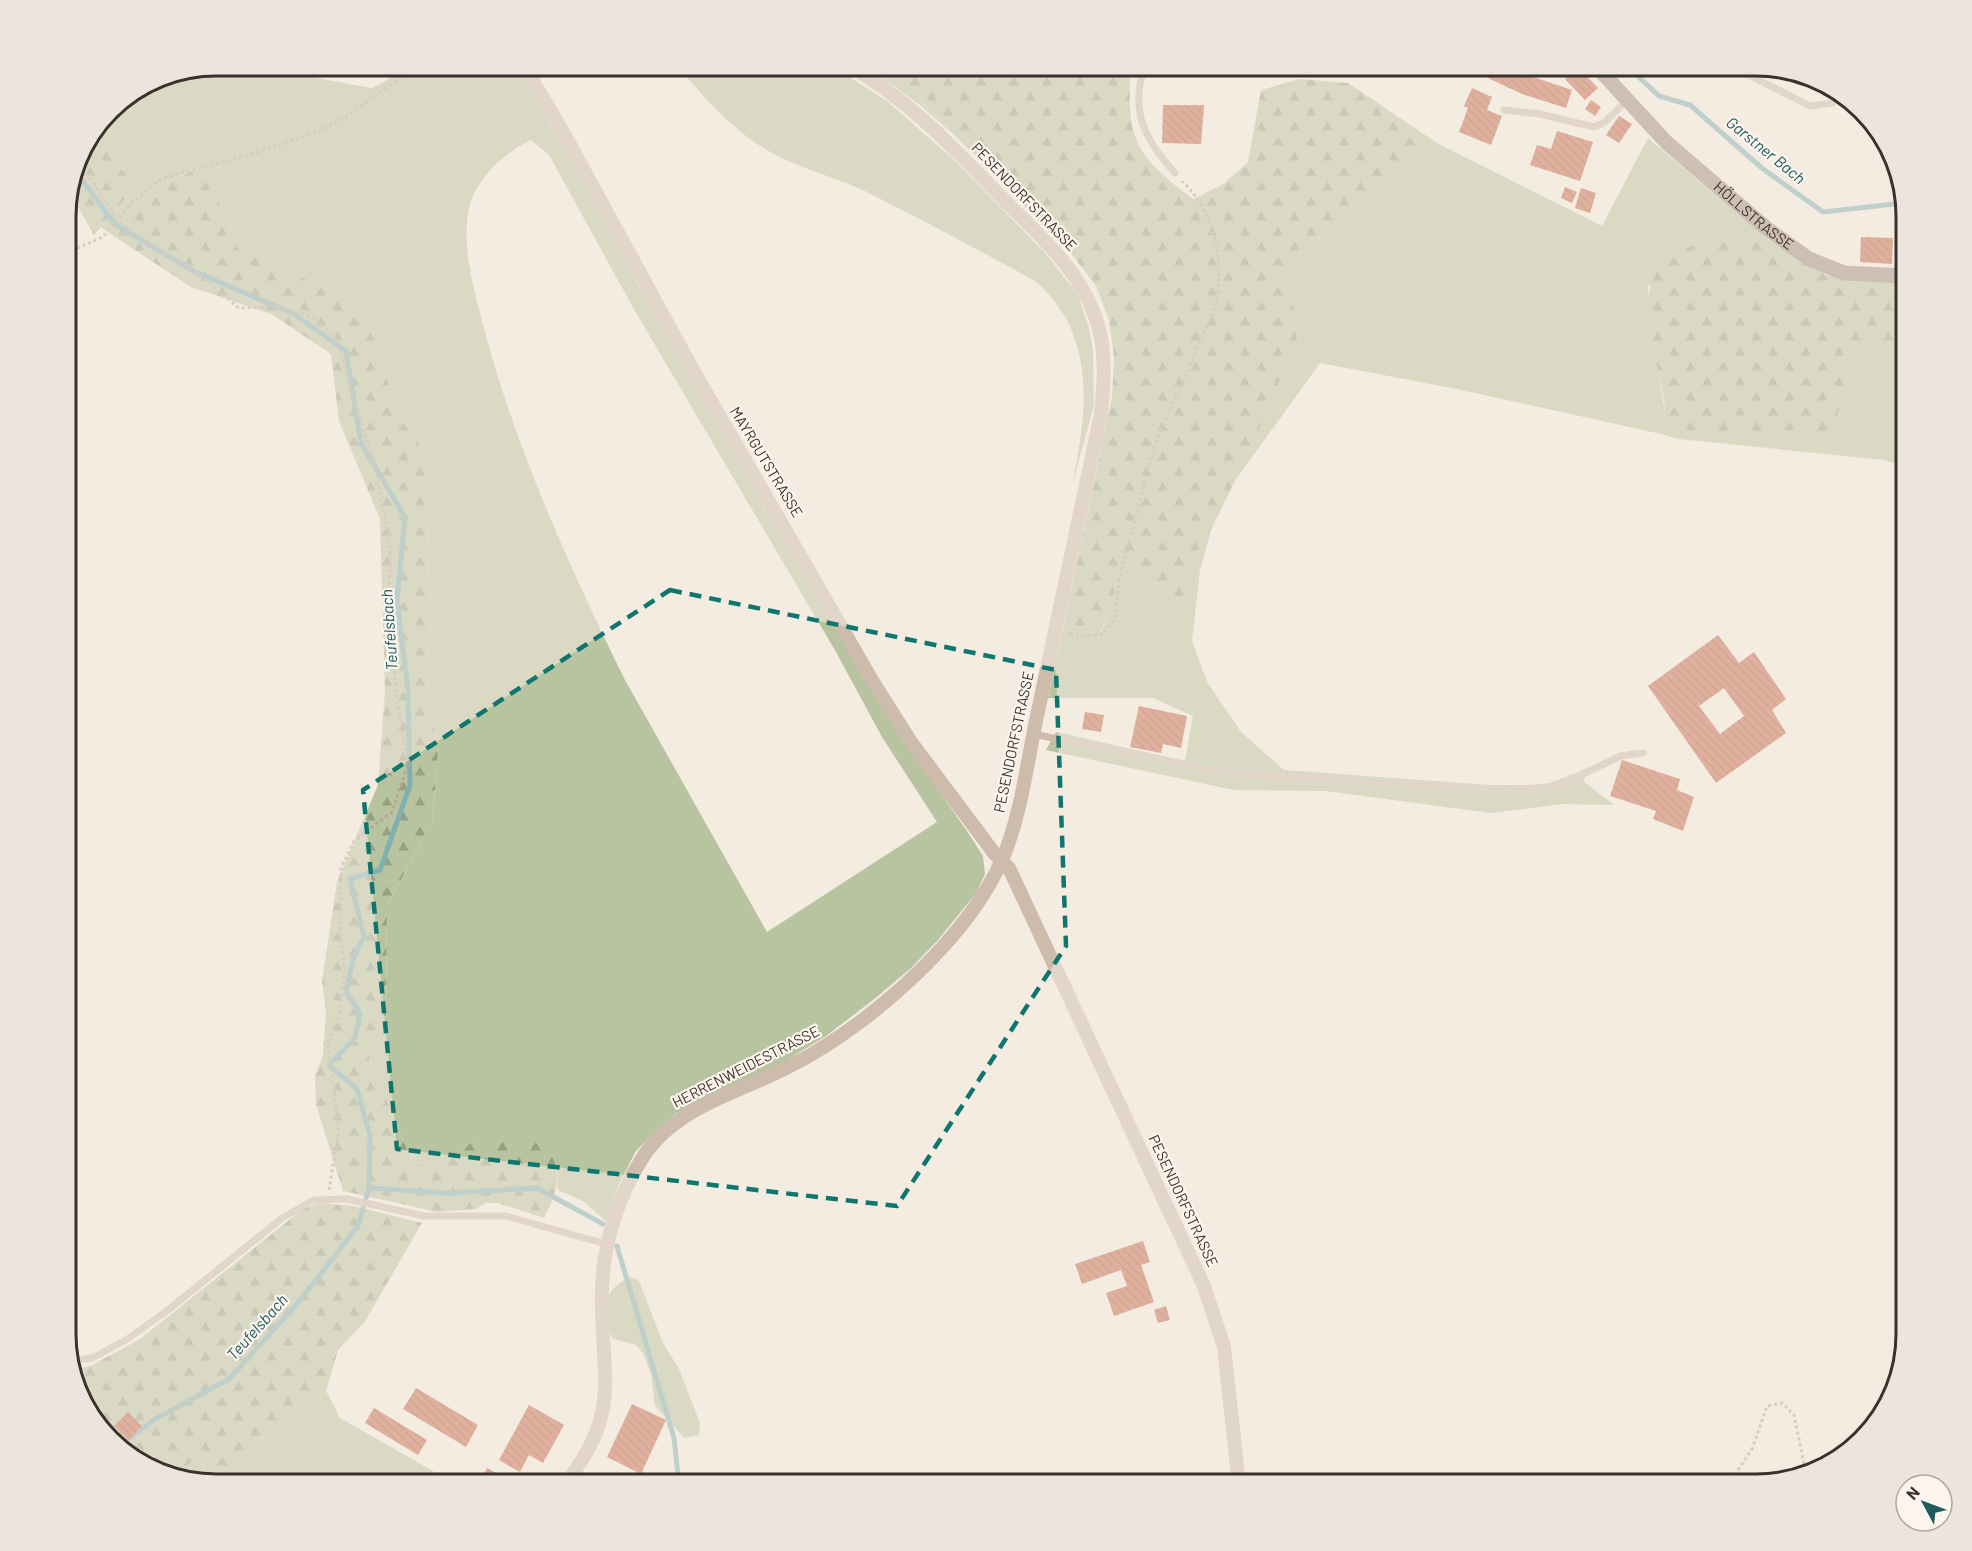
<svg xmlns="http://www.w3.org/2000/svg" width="1972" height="1551" viewBox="0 0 1972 1551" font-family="Barlow,sans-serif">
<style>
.green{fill:#b8c4a0;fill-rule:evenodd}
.forest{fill:url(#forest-firs)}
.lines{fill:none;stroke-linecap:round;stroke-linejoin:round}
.stream{stroke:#7fb0b2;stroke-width:5}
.building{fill:url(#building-back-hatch);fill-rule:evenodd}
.path{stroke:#b9a596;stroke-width:3;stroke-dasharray:3 3;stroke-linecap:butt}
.lane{stroke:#cdbbac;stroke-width:7}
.street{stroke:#cdbbac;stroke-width:14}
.secondary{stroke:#a18a7d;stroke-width:15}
.marked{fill:none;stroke:#0f766e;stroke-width:4.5;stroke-dasharray:12 8;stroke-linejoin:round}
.labels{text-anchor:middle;stroke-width:4.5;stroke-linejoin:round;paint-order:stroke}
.street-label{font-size:15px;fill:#3b302b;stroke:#fbf5ee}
.water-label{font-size:16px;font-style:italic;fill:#1f5a5e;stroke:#fbf5ee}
.rim{fill:none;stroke:#3b302b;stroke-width:3}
</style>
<defs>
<pattern id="forest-firs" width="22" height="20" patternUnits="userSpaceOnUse" patternTransform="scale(1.5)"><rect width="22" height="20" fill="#b8c4a0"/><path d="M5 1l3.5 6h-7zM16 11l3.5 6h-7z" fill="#97a083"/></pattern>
<pattern id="building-back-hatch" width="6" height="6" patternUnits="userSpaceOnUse" patternTransform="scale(1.5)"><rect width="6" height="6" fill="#c8694b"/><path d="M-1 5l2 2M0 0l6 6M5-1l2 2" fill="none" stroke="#a4573f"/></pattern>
</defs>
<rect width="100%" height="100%" fill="#f4ebe1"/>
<path class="green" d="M216 66H249L372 88 412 66H516L590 192 637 283 747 472 762 505 783 534 937 788 969 834 983 856 985 874 976 893 938 940 911 968 873 1000 826 1036 787 1060 675 1114 655 1132 636 1151 619 1184 606 1221 583 1201 558 1190 557 1166 477 1137C457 1155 441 1168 413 1164L367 1052 386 1037 387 905 432 823 438 753 427 675 430 620 425 452 400 418 362 305 271 263 240 252 226 216 190 172C152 186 136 201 115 237L101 227 135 186 89 140 117 104 159 77ZM531 140 549 155 635 311 836 652 882 737 937 822 767 932 625 680C569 567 510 435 480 313 472 282 463 246 468 214 472 182 503 153 531 140Z
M678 66H832L887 101 954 160 1046 254 1078 295 1089 328 1093 351 1094 405 1072 486C1087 413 1098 335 1035 281 979 250 922 220 865 191 835 177 801 169 772 153 734 132 705 99 678 66Z
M866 66C890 66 938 119 956 137L921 106Z
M1648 138 1770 241 1715 240 1648 286 1650 322 1665 413 1661 434 1457 389 1320 363 1234 482 1297 339 1288 264 1437 143 1602 226Z
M1856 345 1906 358V467L1884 460 1679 439 1735 431 1780 440Z
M1211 530 1200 570 1192 641 1207 682 1241 732 1284 770 1490 785H1545L1591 767 1583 781 1614 805 1563 804 1491 813 1326 791 1234 790 1046 750 1056 732 1185 761 1193 716 1153 698H1048L1063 629 1079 634 1101 632 1110 613 1119 566 1131 565 1180 601 1187 594 1193 558Z
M631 1277 639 1281 663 1343 679 1369 700 1423 699 1435 684 1438 655 1406 651 1374 644 1355 636 1345 613 1339C600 1314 602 1289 631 1277Z
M326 1391 340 1418 457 1485H216L171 1477 193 1460 220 1471Z"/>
<path class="forest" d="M873 66H1131C1126 140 1134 154 1193 199L1222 185 1248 162 1261 90 1300 79 1348 83 1437 143 1288 264 1297 339 1255 439 1211 530 1193 558 1187 594 1180 601 1131 565 1119 566 1110 613 1100 632 1079 634 1063 629 1112 397 1114 357 1109 320 1096 286 1074 257 926 106Z
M89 140 105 151 136 186 94 235 70 193 82 150Z
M191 172H202L226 216 240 252 271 263 362 305 400 418 425 452 430 620 427 675 438 753 432 823 387 905 386 1037 367 1052 413 1164C441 1168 457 1155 477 1137L512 1136 548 1147C563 1177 558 1189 544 1218L498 1203H486L476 1209 437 1212 343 1191 316 1104 315 1076 323 1055 326 1012 322 981 337 882 378 785 385 690 380 519 339 421 331 354 271 314 191 287 115 237C136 201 152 186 191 172Z
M1715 240 1770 241 1826 275 1906 282V358L1856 345 1832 433 1780 440 1735 431 1679 439 1661 434C1662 427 1665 419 1665 411 1663 368 1623 277 1676 252 1688 246 1703 244 1715 240Z
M319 1203 353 1206 422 1223 364 1323 338 1350 326 1391 220 1471 193 1461 171 1477C143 1469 97 1428 83 1403 78 1394 76 1381 74 1371L92 1365 140 1339 303 1209Z"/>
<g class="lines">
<path class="stream" d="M1627 66 1659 96 1690 105 1763 169 1823 212 1903 203
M76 172 115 224 195 272 294 314 346 351 361 443 405 517 397 600 408 691 410 785 380 870 350 879 364 937 354 956 346 992 360 1013 355 1038 329 1065 357 1089 370 1136 369 1188 358 1226 296 1305 229 1379 152 1421 122 1444
M369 1188 447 1193 537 1188 603 1224
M617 1246 674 1438 679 1485"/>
</g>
<path class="building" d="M1410 66H1434L1427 77Z
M1494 66H1526L1533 69 1530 76 1572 90 1566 108 1522 94 1488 78Z
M1578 67 1598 88 1585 100 1565 79Z
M1472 88 1492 97 1487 110 1502 116 1491 145 1459 132 1468 108 1464 106Z
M1591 100 1601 107 1595 116 1585 109Z
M1163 105H1204L1201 144 1162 143Z
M1619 116 1632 124 1619 143 1606 135Z
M1557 131 1593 142 1580 181 1530 165 1537 145 1551 149Z
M1565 187 1577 192 1572 203 1561 198Z
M1581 188 1596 193 1590 213 1575 208Z
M1861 237 1893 238 1892 264 1860 262Z
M1718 635 1739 663 1754 652 1786 699 1772 710 1786 733 1716 783 1648 686ZM1724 688 1744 716 1720 734 1699 706Z
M1139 706 1187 716 1181 748 1163 744 1161 753 1130 747Z
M1085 712 1104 715 1101 732 1082 729Z
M1622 760 1680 779 1677 790 1694 797 1683 831 1653 819 1656 811 1610 796Z
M1143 1241 1150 1262 1141 1265 1154 1302 1114 1316 1106 1293 1127 1286 1121 1270 1082 1284 1075 1264Z
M1166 1306 1170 1320 1158 1323 1154 1310Z
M416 1388 478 1425 466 1447 403 1409Z
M632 1404 666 1420 641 1474 607 1457Z
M529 1405 564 1425 543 1463 529 1455 520 1472 499 1460Z
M374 1408 427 1440 418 1455 365 1423Z
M128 1412 142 1426 129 1440 114 1426Z
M487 1468 502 1476 497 1485H478Z"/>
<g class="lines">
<path class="path" d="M77 165 92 180 116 219 152 246 187 265 239 308 277 307 314 318 337 340 376 472 390 545 389 618 397 700 408 764 392 812 354 841 341 868 340 937 345 969 339 1015 328 1043 339 1128 329 1190
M66 253 103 237 130 204 162 178 250 155 321 130 350 114 397 80 423 66
M1070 633 1081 636 1103 634 1115 619 1119 579 1154 447 1216 305C1224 261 1216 213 1182 181
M1728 1485 1752 1449 1767 1406 1782 1403 1794 1415 1806 1473"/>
<path class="lane" d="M1145 66C1129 111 1145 140 1175 173
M1731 66 1810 106 1832 103
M1504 110 1540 114 1594 127 1605 122 1626 101
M1033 734 1229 773 1510 790 1557 786 1621 756 1643 753
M71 1361 92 1358 126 1340 168 1310 282 1218 314 1200 347 1199 424 1216H506L606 1244"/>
<path class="street" d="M524 66 562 130 693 370 873 682 911 742 994 853 1009 868 1204 1286 1224 1347 1239 1485
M564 1485C624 1411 600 1375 602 1291 603 1244 618 1196 643 1157 675 1107 738 1093 788 1067 815 1054 840 1037 864 1019 917 978 974 922 1002 860 1021 816 1027 763 1037 716 1058 616 1079 515 1101 414 1104 382 1107 350 1096 319 1080 270 1040 236 1005 201 955 150 912 102 850 66"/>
<path class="secondary" id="s1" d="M1596 66 1667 143 1766 228 1809 259 1844 273 1906 276"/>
</g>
<path d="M0 0H1972V1551H0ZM670 590 1056 670 1066 946 897 1206 397 1149 363 790Z" fill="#f4ebe1" fill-opacity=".55" fill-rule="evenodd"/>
<path class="marked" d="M670 590 1056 670 1066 946 897 1206 397 1149 363 790Z"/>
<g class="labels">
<g class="street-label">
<text transform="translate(1024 197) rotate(46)" y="5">PESENDORFSTRASSE</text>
<text dy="5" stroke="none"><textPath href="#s1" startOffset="218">HÖLLSTRASSE</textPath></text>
<text transform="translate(766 462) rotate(59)" y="5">MAYRGUTSTRASSE</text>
<text transform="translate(1014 742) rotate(-78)" y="5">PESENDORFSTRASSE</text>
<text transform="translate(746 1067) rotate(-27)" y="5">HERRENWEIDESTRASSE</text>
<text transform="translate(1183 1201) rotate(65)" y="5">PESENDORFSTRASSE</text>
</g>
<g class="water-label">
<text transform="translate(1766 150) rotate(39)" y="6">Garstner Bach</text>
<text transform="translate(389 630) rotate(-94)" y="6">Teufelsbach</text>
<text transform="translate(257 1327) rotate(-48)" y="6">Teufelsbach</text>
</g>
</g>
<path d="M0 0H1972V1551H0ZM216 76H1756A140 140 0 0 1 1896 216V1334A140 140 0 0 1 1756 1474H216A140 140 0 0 1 76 1334V216A140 140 0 0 1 216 76Z" fill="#ece5de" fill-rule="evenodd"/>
<path class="rim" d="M216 76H1756A140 140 0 0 1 1896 216V1334A140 140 0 0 1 1756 1474H216A140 140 0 0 1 76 1334V216A140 140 0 0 1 216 76Z"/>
<g transform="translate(1924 1503) rotate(311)"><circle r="28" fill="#fbf5ee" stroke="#aea6a0" stroke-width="1.5"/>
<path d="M0-4.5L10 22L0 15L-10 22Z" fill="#1f5a5e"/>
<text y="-9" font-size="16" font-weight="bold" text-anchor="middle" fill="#3b302b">N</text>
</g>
</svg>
